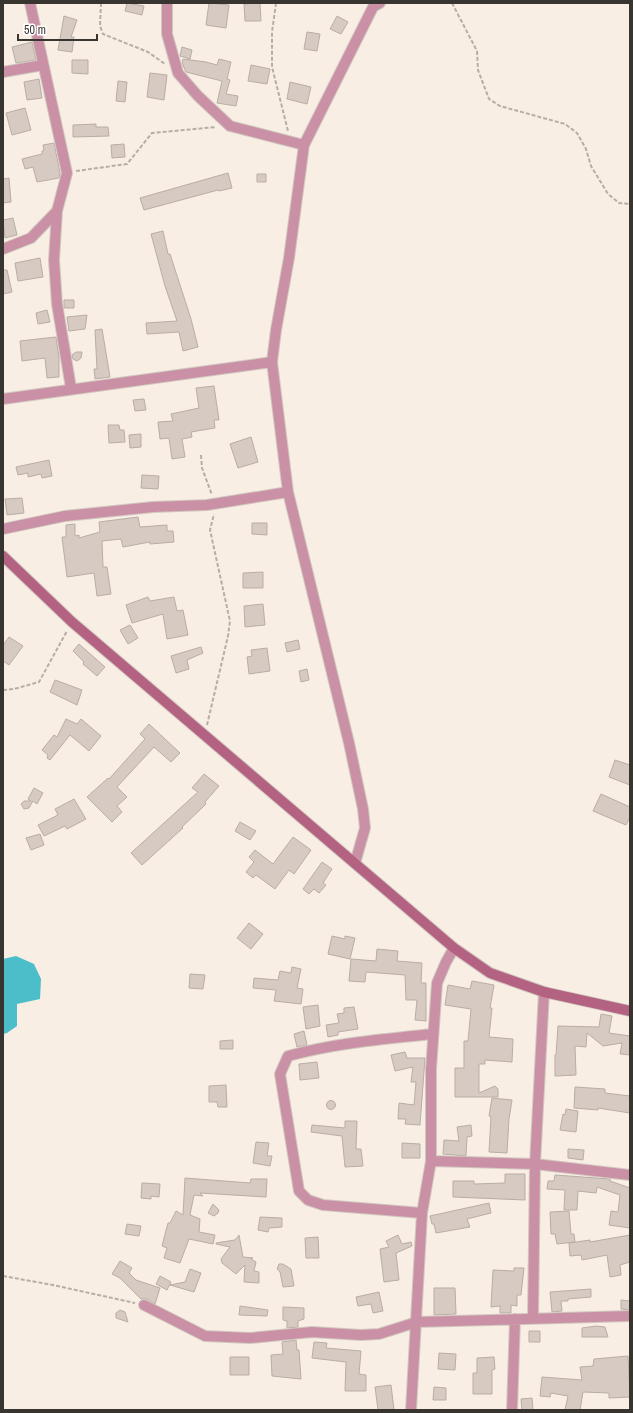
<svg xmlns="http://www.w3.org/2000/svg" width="633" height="1413" viewBox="0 0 633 1413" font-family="'Archivo Narrow',sans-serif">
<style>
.water{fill:#4bbeca}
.building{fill:#d6cac2;stroke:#b9ada5}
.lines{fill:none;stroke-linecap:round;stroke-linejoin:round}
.street-casing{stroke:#d2c9c0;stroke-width:12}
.secondary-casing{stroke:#d2c9c0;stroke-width:12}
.path{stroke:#b6aea6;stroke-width:2;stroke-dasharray:4 2;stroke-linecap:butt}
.street{stroke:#ca91a6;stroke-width:10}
.secondary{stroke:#b36282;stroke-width:10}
</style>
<rect width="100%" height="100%" fill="#f8eee4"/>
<path class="water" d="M16 956 34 964 41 979 40 999 17 1004V1026L7 1033 3 1034V959Z"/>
<path class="building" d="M127 3 144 6 142 15 125 11Z
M209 3 229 5 226 28 206 25Z
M260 3 261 21H245L244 4Z
M64 16 77 20 71 37H74L72 52 58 50Z
M337 16 348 22 341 34 330 29Z
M307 32 320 34 317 51 304 49Z
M32 42 36 60 16 63 12 47Z
M182 47 192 50 190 59 180 56Z
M183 59 206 62 217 65 219 59 231 62 227 79 230 80 226 94 238 96 236 106 217 103 222 81 186 72 182 63Z
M72 60H88V74L72 73Z
M251 65 270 69 267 84 248 81Z
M150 73 167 75 164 100 147 97Z
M39 79 42 98 27 100 24 82Z
M118 81 127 82 125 102 116 101Z
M290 82 311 87 307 104 287 99Z
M25 108 31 130 12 135 6 113Z
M96 124V127H108L109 136 73 137V125Z
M54 143 60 173 59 178 37 182 33 167 25 169 22 159 42 154V151L44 150 43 145Z
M124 144 125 157 112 158 111 145Z
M228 173 232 188 219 191 218 190 144 210 140 198Z
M257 174H266V182H257Z
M9 178 11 202 3 203V179Z
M13 218 17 235 5 238 3 220Z
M163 231 168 254H170L191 319 198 347 183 351 179 332 147 334 146 323 177 321 165 286 151 234Z
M40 258 43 277 18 281 15 263Z
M3 270H7L12 292 3 294Z
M64 300H74V308H64Z
M47 310 50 322 38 324 36 313Z
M87 315 85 329 69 331 67 317Z
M102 329 110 377 95 379 94 369H97L95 330Z
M56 337 59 357V377L47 378 45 358 22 361 20 341Z
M76 352H82L81 358 77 361 73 359 72 355Z
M214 386 219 420H214L215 428 191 432 192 437 182 439 185 457 172 459 169 438 160 439 158 422 173 421 171 414 199 408 196 388Z
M144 399 146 410 135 411 133 400Z
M108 425H119L120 430H124L125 442 109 443Z
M141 434V447L130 448 129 435Z
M251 437 258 462 238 468 230 444Z
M49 460 52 476 42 478 41 474 28 477V473L18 475 16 467Z
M142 475 159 476 158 489 141 488Z
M22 498 24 513 7 515 5 499Z
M138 517 140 527 167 525V531H173L174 542 150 544V542L123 547 121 539 102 541 103 567H107L111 594 97 596 94 573 67 577 62 537H66V525L75 524V536L79 535V538L100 532 99 522Z
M252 523H267V535L252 534Z
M263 572V588H243V573Z
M148 597 150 601 174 597 177 611 183 610 188 635 167 639 163 614 132 623 126 605Z
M263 604 265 625 245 627 244 606Z
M130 625 138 638 128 644 120 630Z
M9 637 23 646 9 665 3 661V645Z
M298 640 300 649 287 652 285 643Z
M79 644 105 667 97 676 83 664 84 662 73 651Z
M201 647 203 653 187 660 189 669 176 673 171 656Z
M267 648 270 671 249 674 247 657 252 656 251 650Z
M307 669 309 680 301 682 299 671Z
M55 680 82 690 77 705 50 692Z
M66 719 77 724 81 719 101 736 89 751 70 735 50 760 47 758 48 755 42 750 54 735 57 737Z
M149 724 180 753 171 762 154 747 117 787 127 797 117 806 122 812 112 822 87 797 108 778 109 779 145 739 140 734Z
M615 760 630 765V785L609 777Z
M204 774 219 786 205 802 206 804 182 827 183 828 142 865 131 853 198 792 192 788Z
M34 788 43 793 37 804 33 801 29 808 24 809 21 804 24 801H31L28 799Z
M601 794 630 807V817L626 825 593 811Z
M74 799 86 819 67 829 65 826 44 836 38 825 58 815 55 809Z
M240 822 256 831 250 840 235 831Z
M40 834 44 845 31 850 26 838Z
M293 837 311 850 294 874 289 870 275 889 256 875 253 878 246 872 254 862 249 857 255 850 273 864Z
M322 862 332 869 323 883 326 885 319 893 314 889 309 894 303 889Z
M249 923 263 934 251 949 237 938Z
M332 936 345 939V936L355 938 350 959 328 954Z
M377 949 398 951 397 961 422 963 421 983H426V1021L415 1020 417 1000H406L405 975 366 972 365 982 349 981 351 959 376 961Z
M292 967 301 969 297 988 303 989 301 1004 274 1001 276 990 253 988 254 978 278 980 280 971 291 973Z
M190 974 205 975 203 989 189 988Z
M472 981 494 985 490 1008H492L489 1037 513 1039 512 1062 485 1060V1064H479V1093L495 1086 498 1089V1097H455V1068H464V1041H468L471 1009 445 1005 448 985 470 989Z
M318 1005 320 1026 306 1029 303 1007Z
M354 1007 358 1029 338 1032V1035L328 1037 326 1025 339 1023 337 1014 344 1013V1008Z
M601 1014 612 1016 609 1033 630 1036V1055L620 1054 622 1043 603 1046 587 1033 586 1047 575 1046 576 1075 555 1076V1055H556L558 1026 599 1027Z
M304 1031 307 1045 297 1047 294 1034Z
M233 1040V1049H220V1041Z
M405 1052 407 1058H425L420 1125 405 1124 406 1119H398L399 1103 414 1105 416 1082H411L413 1067 395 1071 391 1055Z
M317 1062 319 1078 300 1080 299 1064Z
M226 1085 227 1107H218L217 1102H209V1086Z
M575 1087 605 1089V1093L630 1096V1113L598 1108V1110L574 1108Z
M492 1098 512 1100 509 1119 507 1153 489 1152 491 1117 489 1116Z
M326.5 1105a4.5 4.5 0 1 1 9 0a4.5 4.5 0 1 1-9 0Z
M566 1109 578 1111 576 1132 560 1130 563 1114 565 1115Z
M345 1121H357L356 1149H361L363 1166 345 1167 342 1136 311 1132 312 1125 345 1128Z
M471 1125 472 1136 467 1137 466 1156 443 1154 444 1140 459 1141 457 1127Z
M256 1142 269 1143 267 1156H272L270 1166 253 1163Z
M402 1143 420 1144V1158H402Z
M568 1149 584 1150 583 1160 568 1158Z
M505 1174H525V1200L453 1197V1181H474V1184L505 1183Z
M555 1175 610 1179V1181L630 1188V1228L609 1225 611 1211 618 1212 620 1195 597 1187 596 1193 578 1191 577 1210H564L565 1190 547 1189 548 1181H554Z
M185 1178 250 1183 251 1179H267L266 1197 200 1193 203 1196 194 1195 190 1215 200 1219 199 1232 215 1235 213 1244 189 1239 180 1263 164 1258 167 1248 162 1246 168 1223H170L176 1211 183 1215Z
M142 1183 160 1184 159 1197 151 1196V1199L141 1198Z
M489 1203 491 1213 467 1219 470 1227 436 1233 434 1224H432L430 1216Z
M213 1204 219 1210 218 1213 214 1216 208 1213Z
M569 1211 571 1234H574L575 1242 557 1244 555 1234H551L550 1212Z
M260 1217 282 1218V1227L269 1228 268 1232 258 1230Z
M127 1224 141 1226 139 1236 125 1234Z
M239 1235 243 1257 253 1258 251 1259 256 1262 254 1271 259 1272V1283L244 1282 245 1265 236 1274 222 1263 221 1259 230 1247 216 1244V1243L235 1240Z
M398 1235 402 1244 411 1242 412 1246 396 1253 399 1280 384 1282 380 1249 389 1247 386 1241Z
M630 1235V1262L620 1265 621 1275 610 1277 607 1255 582 1260 581 1255 570 1256 569 1243 590 1240V1242Z
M318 1237 319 1258H306L305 1238Z
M120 1261 132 1268 129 1273 136 1280 160 1288 155 1304 147 1299H141L120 1278 112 1274Z
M279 1264H283L291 1269 294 1286 283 1287 280 1272 277 1269Z
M514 1268H524L521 1295H517V1306L511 1305V1313H500V1306L491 1307 493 1270 514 1271Z
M190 1269 201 1273 194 1292 170 1285 185 1282Z
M160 1276 171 1282 167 1290 156 1284Z
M434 1288H455L456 1314 434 1315Z
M591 1289V1297L568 1299V1301H561L562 1311 552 1312 550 1292Z
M379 1292 383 1311 373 1313 371 1304 358 1306 356 1297Z
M621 1300 630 1301V1310L621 1309Z
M240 1306 268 1310 267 1316 239 1315Z
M283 1307 304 1308V1319L298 1321V1327L287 1328V1321L283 1320Z
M120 1310 125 1312 128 1322 116 1318V1313Z
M596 1326 605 1327 608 1337H582V1328Z
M529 1331H540V1342H529Z
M296 1340 297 1350H299L301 1379 272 1376 271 1355 283 1354 282 1342Z
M314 1342 327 1343 326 1348 361 1351 359 1374 366 1375V1391H345L346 1362 312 1358Z
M439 1353 456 1354 455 1370 438 1369Z
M628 1356 630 1397 609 1398V1393L583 1392 580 1410H565L568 1396 551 1393 550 1397 540 1396 542 1377 582 1380 580 1367 593 1366 594 1359Z
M230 1357H249V1375H230Z
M494 1357 495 1369 492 1370V1394H473V1373H477V1358Z
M391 1385 394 1410H378L375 1387Z
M434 1387 446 1388V1400H433Z
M532 1398 533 1410H522L521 1399Z"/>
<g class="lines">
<g class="street-casing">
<path id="street" d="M167 3V34L178 73 198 96 230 126 304 145
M3 72 43 65
M57 211 54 260 57 304 71 388
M3 249 31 238 57 211 67 173 30 3
M3 399 272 362
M3 529 65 516 153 507 207 505 288 492
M355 863 365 828 363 809 349 743 288 492 272 362 276 330 289 258 304 145 373 7 380 3
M431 1161 535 1164 630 1175
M422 1213 323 1205 308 1200 299 1191 280 1074 288 1056C335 1043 384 1039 433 1034
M144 1305 205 1336 250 1338 312 1332 361 1335 379 1334 417 1322 630 1316
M533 1319 535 1164 544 992
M411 1410 422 1213 431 1161V1069L437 983 446 962 454 948
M512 1410 515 1319"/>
</g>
<g class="secondary-casing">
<path id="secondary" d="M3 556 72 622 454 948 490 973 544 992 630 1011"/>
</g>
<path class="path" d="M101 3 100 26 103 34 148 52 165 64
M276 3 272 32V67L288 131
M452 3 477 51 478 70 489 99 500 106 565 124 577 133 586 149 591 166 608 194 619 203 630 204
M76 171 127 164 152 133 216 127
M201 455 202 468 212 495
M3 690 14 689 39 682 67 631
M207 725 228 636 230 621 210 530 214 514
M3 1276 53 1285 135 1303"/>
<use href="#street" class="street"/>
<use href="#secondary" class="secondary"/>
</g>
<rect width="633" height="1413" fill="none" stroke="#383430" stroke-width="8"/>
<path d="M18 34v6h79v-6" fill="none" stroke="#383430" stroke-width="2"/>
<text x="24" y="34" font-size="12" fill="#383430" stroke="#ffffff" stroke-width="3" paint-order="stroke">50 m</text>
</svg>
